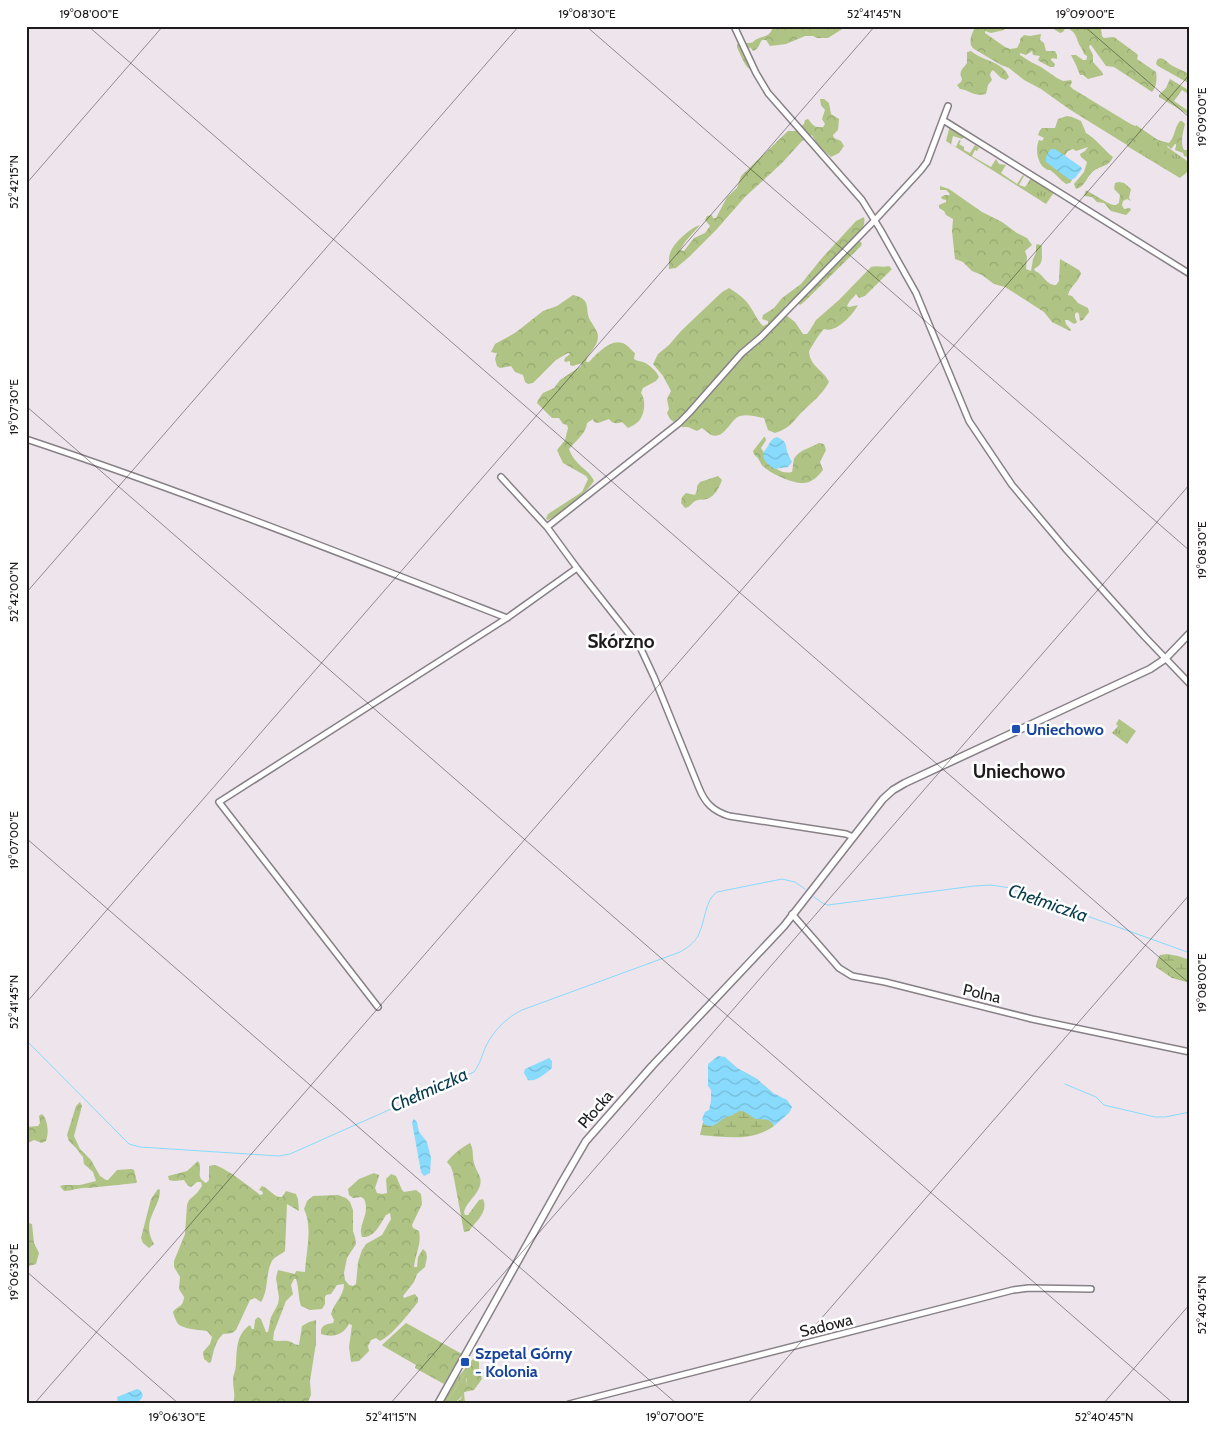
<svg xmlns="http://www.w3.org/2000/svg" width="1216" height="1430" viewBox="0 0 1216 1430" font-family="Cabin,sans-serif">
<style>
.grass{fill:url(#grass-tufts)}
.forest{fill:url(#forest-crowns)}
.wetland{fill:url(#wetland-marsh)}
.water{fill:url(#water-waves)}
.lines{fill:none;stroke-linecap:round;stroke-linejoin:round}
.stream{stroke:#88dbfd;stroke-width:1}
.minor-casing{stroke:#888087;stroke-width:8}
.major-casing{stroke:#888087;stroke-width:9}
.minor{stroke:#fff;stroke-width:5}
.major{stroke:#fff;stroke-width:6}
.ticks{fill:none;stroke:#1e1b1d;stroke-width:1;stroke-opacity:0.45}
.transit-dot{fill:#1a4fb4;stroke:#fff;stroke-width:2}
.labels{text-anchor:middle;stroke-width:5;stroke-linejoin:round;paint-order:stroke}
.transit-label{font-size:16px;font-weight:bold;fill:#164399;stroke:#fff;text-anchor:start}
.street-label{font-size:16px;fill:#1e1b1d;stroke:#fff}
.water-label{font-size:18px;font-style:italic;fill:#073b4c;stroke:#fff}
.quarter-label{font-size:19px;font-weight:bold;fill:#1e1b1d;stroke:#fff}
.neatline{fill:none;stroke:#1e1b1d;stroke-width:2}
.ticks-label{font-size:12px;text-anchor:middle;fill:#1e1b1d}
</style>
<defs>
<pattern id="grass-tufts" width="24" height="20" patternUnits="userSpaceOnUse" patternTransform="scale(1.25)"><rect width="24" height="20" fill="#afc484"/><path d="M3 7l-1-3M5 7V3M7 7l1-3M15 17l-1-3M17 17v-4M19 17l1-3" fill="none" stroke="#96a872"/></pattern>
<pattern id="forest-crowns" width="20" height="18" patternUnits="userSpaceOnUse" patternTransform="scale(1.25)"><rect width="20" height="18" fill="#afc484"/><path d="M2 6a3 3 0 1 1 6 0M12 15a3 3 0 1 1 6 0" fill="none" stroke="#96a872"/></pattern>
<pattern id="wetland-marsh" width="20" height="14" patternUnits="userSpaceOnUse" patternTransform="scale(1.25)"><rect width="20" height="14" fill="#afc484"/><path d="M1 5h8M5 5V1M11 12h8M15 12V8" fill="none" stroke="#96a872"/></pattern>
<pattern id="water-waves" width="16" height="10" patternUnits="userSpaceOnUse" patternTransform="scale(1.25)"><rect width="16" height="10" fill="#88dbfd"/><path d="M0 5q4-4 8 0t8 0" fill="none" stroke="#75bbd8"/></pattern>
</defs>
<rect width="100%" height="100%" fill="#ede4ec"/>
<path class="grass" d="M950 125 971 139 969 140 964 137 962 139 953 136 951 144 956 147 959 140 961 141 959 144 964 147V150L970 153 975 145 979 148 977 151 975 150 972 156 991 167 996 159 999 164 1006 165 1001 173 1017 184 1023 175 1024 176 1019 185 1025 187 1032 177 1055 191 1046 204 946 141Z
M1136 125 1190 163C1190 171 1186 173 1180 178L1127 146Z
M1119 719 1136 731 1127 744 1112 733 1118 726 1116 724Z
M464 1375 466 1376C469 1391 460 1404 446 1404Z"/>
<path class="forest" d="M773 26H847L828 38H817L813 36H805L786 44 770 46 766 40H762C759 44 759 49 753 51L750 47 748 50 754 64 751 70C745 67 740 54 737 47V44C741 42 744 43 749 43 756 42 751 42 757 39 765 36 771 36 773 26Z
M976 26H1007L1004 30 991 33 985 31V33L1005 47 1010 49 1017 48 1020 42V39L1024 35 1030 36 1041 34 1040 40 1044 43 1046 51H1055L1057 55V59L1052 58 1051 60 1055 64 1054 67H1050L1039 61 1038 60 1040 56 1033 55 1032 51 1026 55 1020 53V55L1031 62 1041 67 1057 78 1063 81 1071 80 1072 82 1070 86 1073 89 1129 123 1143 130 1158 140 1169 143C1175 137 1174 128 1180 121H1182L1185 124C1183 132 1180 143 1184 150H1187L1188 147 1187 138 1190 135V153L1187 157 1184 156 1183 153 1175 150 1176 146V144H1175L1171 149 1168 146C1163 150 1168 155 1166 160H1164L1158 155C1157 150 1161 147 1161 142 1153 143 1148 135 1140 134L1138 136 1139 148 1156 160 1159 163H1157L1150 158 1135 150 1069 109 1041 89 1024 80 1009 68 1001 65 974 49C967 44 972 32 976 26Z
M1049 26H1097L1101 29 1102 36 1104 38 1114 37 1137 54 1138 55 1137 59 1156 72C1157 77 1157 87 1152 92L1114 67 1106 66 1091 45H1090L1089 47 1093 55V62L1102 72 1103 75 1088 79 1083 75H1080L1076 65 1071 55H1076L1083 60H1086L1087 58V56L1084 54C1083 51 1082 49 1080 46 1075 36 1078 34 1066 27L1063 32 1060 33Z
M971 51C982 61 1003 61 1009 77L1006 80 1001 78 993 70 991 72 990 75 992 80 988 85 986 94C973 97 970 90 960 89L957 85 961 82 962 79C958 71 963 69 967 63V52Z
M1160 58C1165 59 1167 62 1171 65 1177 69 1184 70 1190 75V84L1158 66 1156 64 1157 60Z
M1170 79 1190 91V95L1182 90 1174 101 1190 112 1189 115 1159 97V95L1166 88Z
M820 99H824L829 103 831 114 839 119 838 130 833 135 834 138 841 141 844 146 839 153 831 157 817 144 812 135 802 141 782 163 745 197 716 230 689 257 676 268 669 269C669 262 668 255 672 249 676 241 692 227 700 225L685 242 680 250 684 251 694 238 705 233 710 226 705 220 707 216 712 215 713 218H716L727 197 737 188 741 176 788 131H795L804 124 805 120 808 119C813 125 814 128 823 127L825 124 822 119 825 110 821 105Z
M1067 116 1072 117 1081 121 1086 133C1094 137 1105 151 1113 157 1109 166 1104 165 1097 169 1087 173 1087 186 1076 189L1074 184 1084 172 1087 162 1081 157 1080 154 1085 151 1088 147 1076 151 1073 149 1068 151 1057 166 1070 175 1072 180 1070 183 1066 184C1060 180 1056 174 1050 170 1049 170 1047 170 1046 169 1037 164 1035 148 1039 140L1042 141 1044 138 1038 135 1039 132 1042 128H1055L1058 119Z
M1119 182 1124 183 1131 189 1129 198 1131 201 1127 199 1123 201 1122 205 1124 209 1130 208 1131 210 1126 215 1111 211 1104 203 1097 202 1092 197 1084 196 1086 190C1091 193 1111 206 1115 205 1117 205 1118 203 1119 203L1120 195 1114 189 1115 183Z
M940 186 949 189 982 212 1002 222 1017 233 1027 238 1032 245 1025 251 1027 257 1026 269 1031 271 1033 259 1036 253V245L1038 244 1042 246C1041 257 1045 263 1034 269L1035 271C1044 274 1045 285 1056 285L1059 281 1060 259 1079 270 1081 273C1079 282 1070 286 1068 295L1072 296 1078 303 1088 308 1089 312 1083 320 1080 321 1079 314 1077 312 1075 314V317L1077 322 1076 323 1074 324 1068 320H1065L1066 324 1071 330 1070 331 1052 322 1044 312 1005 287 994 284 982 275 972 271 963 262 955 259 952 231 953 219 946 215 944 211 939 208V205L946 202V200L942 199 941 197 945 195H949L950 194 946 190H940Z
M864 217C866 227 860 231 855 238L862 243 861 246 804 302 800 305 798 303 815 284 813 279C804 286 803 289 796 297 790 304 787 301 782 312L795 322 803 334H807L810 330 816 320 839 300 871 267C877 265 882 268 889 266L892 269 865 296 859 298 856 294 849 302 847 306 849 307 858 305C853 315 835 334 824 329 817 336 814 344 809 351 810 367 823 369 829 382 822 394 816 399 805 409 793 420 793 427 775 433L768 430 764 418C757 417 747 414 740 416 730 419 725 440 711 435 708 433 705 430 702 428L697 431 688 427H682V423L679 421 674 422 670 419 667 413 669 409 667 399 671 391 663 376 653 364 658 354 669 345 681 331 722 292 729 288C737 293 746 299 751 308 755 314 757 320 763 326L768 324V321L762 319 763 315 774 308 782 298 801 284 822 258 856 221Z
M573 295C577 296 581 297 584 300 588 304 587 310 588 315 590 323 598 329 598 337 597 349 587 353 586 362H589C596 355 610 339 622 343 627 344 631 350 635 353L634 359C637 361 640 361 643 362 649 364 657 372 659 377L656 381 643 388 641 393C646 400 645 414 639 421 636 424 632 426 628 428L622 422C616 424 613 424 609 419L598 423 594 422 593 419 587 423C586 434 576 440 569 449 575 466 589 469 594 481 582 498 566 510 548 520L546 519 548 514 582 492 588 479 586 476 563 463 557 450 565 440 568 428 567 425 563 424 559 418H552L537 403 538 400 543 393 554 388 560 380 581 366 582 363 573 366 570 365V361L566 362 564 361 565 358 570 354 568 353 556 360 533 383 528 384 525 382 523 375 515 372 511 366 500 368 497 366 495 359 497 353 491 352 495 344 515 333 543 311 557 306Z
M764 437H765L766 440 761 448C768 459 776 476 792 472 793 468 793 462 794 459 798 450 811 448 819 443L824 444 826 450 820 462 823 470C818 476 813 482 804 483 794 484 771 474 764 467 761 465 761 463 759 460 757 456 754 456 753 451Z
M718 476 722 480C719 488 715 496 707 499 702 500 699 499 695 501 691 504 690 507 685 508L681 503 682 497 686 493 695 495 697 490V486L700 482Z
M80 1102 82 1106 74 1136 80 1149 91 1160 100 1176 106 1180H108L117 1170 132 1169 134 1170 137 1182 136 1183 88 1188C80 1187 73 1191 64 1191L60 1186 64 1185H80L96 1181 93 1172 84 1164 83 1157 76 1148 69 1141 67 1135 76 1106Z
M42 1114C48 1120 49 1133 46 1141L42 1143 34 1140 26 1144V1127L38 1126 40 1123 39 1116Z
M470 1143C474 1149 472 1156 474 1163 475 1168 478 1172 480 1177 484 1191 467 1200 464 1212L465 1215H468L479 1200 483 1199C489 1212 476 1221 469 1231L464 1232 453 1173 451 1167 447 1162C452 1155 462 1147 470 1143Z
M198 1161C204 1169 194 1177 206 1183L209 1180V1166C211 1166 212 1165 213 1165 221 1164 253 1189 260 1195L263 1194 262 1191 259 1190 262 1186C270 1189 274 1198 282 1197L286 1191 296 1194 298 1199 299 1211 287 1204 285 1251C281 1255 275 1256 272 1261 265 1274 269 1290 261 1302L255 1298 250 1300 236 1330 232 1333 223 1334C214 1343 214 1351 211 1362L209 1363 204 1359 203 1352 210 1344 212 1337 207 1331C200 1330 183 1329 178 1324 176 1321 174 1316 173 1312 178 1305 183 1308 184 1297L179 1289 180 1277 174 1267V1261L185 1234 187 1205 189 1200 197 1193 202 1186 201 1182H197L191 1187 188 1186 184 1180 174 1181 169 1180 168 1176 187 1171Z
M374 1173 379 1175V1176L375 1188 377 1193 382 1194 387 1193 386 1179 391 1174 396 1176 402 1190 404 1192 416 1190 421 1194 422 1204 412 1225 413 1228 419 1231C422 1243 415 1255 414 1267H417L418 1257 423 1249 426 1252 427 1257 425 1267 417 1274 414 1282 403 1296 404 1298 415 1294 418 1298V1302C409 1313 392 1336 380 1341L376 1338 371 1340 368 1346 369 1351 359 1361 351 1362 349 1347 352 1325 349 1324C343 1335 333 1338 321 1334V1330C323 1324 328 1324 333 1323L334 1320 331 1314C334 1303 344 1296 344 1284L337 1285 331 1294 326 1295 325 1297V1304L322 1309 310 1310 301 1306C298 1298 299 1287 296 1279H294L291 1285 293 1294 286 1301 274 1332 273 1340C278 1342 283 1340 288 1341 293 1342 294 1345 299 1345L302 1326 309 1322 316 1320V1343L310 1381 311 1395 307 1404H233C236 1395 233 1389 233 1380 233 1375 236 1370 236 1364 237 1350 236 1334 250 1325L252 1329H254L255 1320 258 1317 261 1319 266 1332H268L271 1317 278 1304 279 1298 276 1278 278 1270 295 1274 296 1271 305 1272C306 1252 313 1227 304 1209L307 1201 313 1196 338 1195 346 1198 350 1202 353 1210V1231L355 1237 356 1244 347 1258 344 1273 345 1280 349 1285 353 1286 356 1284 358 1262 362 1250 366 1244 382 1235 391 1219 390 1213 386 1215C380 1224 375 1238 362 1237 357 1225 371 1214 364 1199L361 1197 353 1198 349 1195 348 1189 359 1179Z
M158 1189 160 1190C160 1210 140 1220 154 1244L149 1248 143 1243 141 1238 151 1199Z
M26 1222 32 1224 34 1243 39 1253 36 1264 29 1266 26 1264Z
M406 1323 462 1354 444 1384 415 1368 416 1365 383 1346 382 1345Z
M477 1354 479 1356V1370L482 1379 474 1390 464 1392 465 1404H453L461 1399C463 1392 467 1386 467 1379L464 1375 446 1404H441L459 1376Z"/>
<path class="wetland" d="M1167 954 1178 956 1190 960V983L1172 978 1156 967 1157 961 1160 955Z
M729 1061 737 1068 757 1079 773 1093 772 1122 774 1126C751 1142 726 1137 700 1135L703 1122 705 1124Z"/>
<path class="water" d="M1051 149H1055L1081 167 1082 169 1075 178 1070 180 1046 162C1045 157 1048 152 1051 149Z
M777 437C788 442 785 445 788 454 789 457 791 459 792 462L788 467 775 469C770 466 762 461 763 453 764 451 767 448 768 446 771 441 771 439 777 437Z
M718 1056 725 1057 737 1068 757 1079 773 1093 787 1100 792 1107 789 1113 774 1126C770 1118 765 1120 757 1119 751 1118 746 1110 740 1111 738 1111 734 1114 733 1115 731 1116 728 1116 726 1117 718 1121 715 1129 705 1125L702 1119 705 1112 709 1110 711 1101V1090L708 1086V1064Z
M549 1058 552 1061V1068C546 1073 537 1082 528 1080L524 1073 525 1069Z
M414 1119 417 1122 419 1132 427 1142 431 1158 430 1173 424 1176 421 1172 412 1122Z
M137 1389 140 1390 143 1395C140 1406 128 1404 118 1404L117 1397Z"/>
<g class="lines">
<path class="stream" d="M814 897 824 904 828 905 974 886 991 885 1010 888 1023 894 1062 907 1190 953
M26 1040 129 1144 140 1147 279 1156 290 1154 474 1072C480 1064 482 1055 486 1046 494 1030 506 1018 522 1010L680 952C687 948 694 943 698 936 705 923 705 899 717 892L782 879 795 882 805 889
M1065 1084 1096 1097 1104 1105 1155 1117H1165L1190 1112"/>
<g class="minor-casing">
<path id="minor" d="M734 26 756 73 768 93 862 200 880 229 916 293 969 421 1012 485 1065 548 1145 637 1190 684
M943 120 1190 274
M26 439C188 493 348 556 507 618
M501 477 547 527
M577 568 547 527 679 423 689 413 742 353 761 337 875 220 921 170 927 162 948 106
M792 914 839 968 852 976 885 982 1032 1019 1190 1052
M378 1007 219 802 507 618 577 568 641 649 654 677 699 788C705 803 713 811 729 816L846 834 853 837
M569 1404 1013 1290 1029 1288 1091 1289"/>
</g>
<g class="major-casing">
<path id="major" d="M438 1404 562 1182 586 1141 652 1066 784 926 883 799 893 790 905 783 1150 669 1165 659 1190 633"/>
</g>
<use href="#minor" class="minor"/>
<use href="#major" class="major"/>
</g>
<path class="ticks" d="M88 26 1190 984M586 26 1190 551M1084 26 1190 118M26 184 163 26M26 406 1174 1404M26 593 519 26M26 838 677 1404M26 1003 875 26M26 1271 179 1404M34 1404 1190 74M390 1404 1190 484M747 1404 1190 894M1103 1404 1190 1304"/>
<g class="transit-dot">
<rect x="1011" y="724" width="10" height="10" rx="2.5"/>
<rect x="460" y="1357" width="10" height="10" rx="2.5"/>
</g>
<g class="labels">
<g class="transit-label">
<text x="1026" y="735">Uniechowo</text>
<text x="475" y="1359">Szpetal Górny<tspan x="475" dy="18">- Kolonia</tspan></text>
</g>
<g class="street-label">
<text transform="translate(982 993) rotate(13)" y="6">Polna</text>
<text transform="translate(595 1109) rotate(-49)" y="6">Płocka</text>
<text transform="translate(826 1325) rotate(-14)" y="6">Sadowa</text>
</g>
<g class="water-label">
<text transform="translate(1048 903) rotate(19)" y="6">Chełmiczka</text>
<text transform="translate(429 1090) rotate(-24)" y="6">Chełmiczka</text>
</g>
<g class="quarter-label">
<text x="621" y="648">Skórzno</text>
<text x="1019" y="778">Uniechowo</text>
</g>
</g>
<rect width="1216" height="1430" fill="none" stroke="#ffffff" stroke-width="55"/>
<rect x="28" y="28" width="1160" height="1374" class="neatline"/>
<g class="ticks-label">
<text x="89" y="18">19°08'00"E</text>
<text x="587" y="18">19°08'30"E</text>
<text x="874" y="18">52°41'45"N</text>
<text x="1085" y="18">19°09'00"E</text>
<text transform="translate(1202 117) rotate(-90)" y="4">19°09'00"E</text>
<text transform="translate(14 182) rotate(-90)" y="4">52°42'15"N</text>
<text transform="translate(14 407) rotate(-90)" y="4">19°07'30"E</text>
<text transform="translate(1202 550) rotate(-90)" y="4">19°08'30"E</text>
<text transform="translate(14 592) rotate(-90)" y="4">52°42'00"N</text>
<text transform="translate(14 840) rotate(-90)" y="4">19°07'00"E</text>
<text transform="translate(1202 983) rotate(-90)" y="4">19°08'00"E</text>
<text transform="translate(14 1002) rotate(-90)" y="4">52°41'45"N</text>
<text transform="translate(14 1272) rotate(-90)" y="4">19°06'30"E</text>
<text transform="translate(1202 1305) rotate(-90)" y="4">52°40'45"N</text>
<text x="177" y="1421">19°06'30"E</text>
<text x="391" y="1421">52°41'15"N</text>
<text x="675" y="1421">19°07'00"E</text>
<text x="1104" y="1421">52°40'45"N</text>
</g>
</svg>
